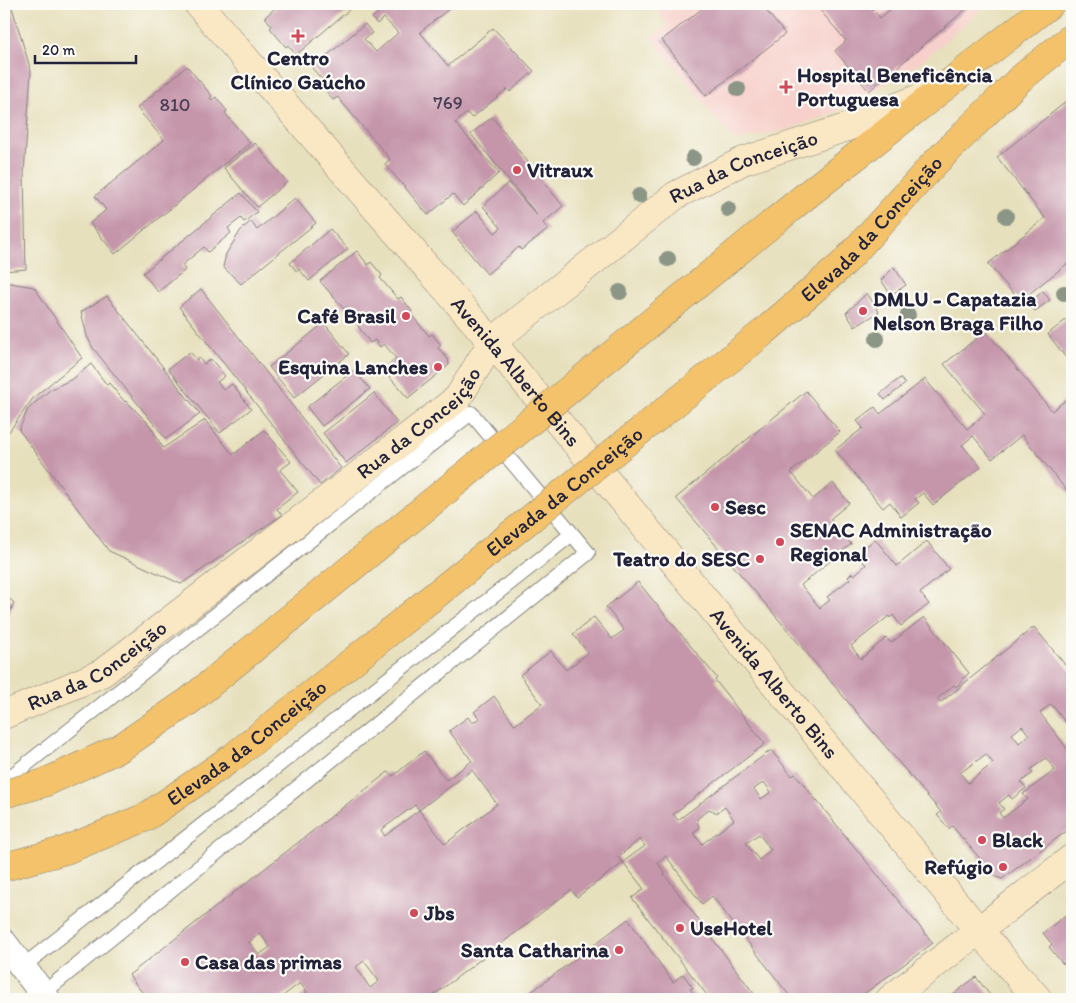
<svg xmlns="http://www.w3.org/2000/svg" width="1076" height="1003" viewBox="0 0 1076 1003" font-family="Itim,sans-serif">
<style>
.built{fill:#f7d0cb}
.building{fill:#c595aa;fill-rule:evenodd}
.lines{fill:none;stroke-linecap:round;stroke-linejoin:round}
.lane-casing{stroke:#84817c;stroke-width:16}
.street-casing{stroke:#84817c;stroke-width:28}
.secondary-casing{stroke:#84817c;stroke-width:29}
.primary-casing{stroke:#84817c;stroke-width:29}
.lane{stroke:#fff;stroke-width:14}
.street{stroke:#fff;stroke-width:26}
.secondary{stroke:#fae7c3;stroke-width:28}
.primary{stroke:#f3c26a;stroke-width:28}
.primary-bridge-casing{stroke:#84817c;stroke-width:29;stroke-linecap:butt}
.primary-bridge{stroke:#f3c26a;stroke-width:28}
.tree{fill:#8c9686}
.poi-dot{fill:#d1495b;stroke:#fdfcf7;stroke-width:2}
.labels{text-anchor:middle;stroke-width:4.5;stroke-linejoin:round;paint-order:stroke}
.number-label{font-size:19px;fill:#4b3f57}
.poi-label{font-size:21px;font-weight:bold;fill:#22223b;stroke:#fdfcf7;text-anchor:start}
.street-label{font-size:21px;fill:#22223b;stroke:#fdfcf7}
</style>
<rect width="100%" height="100%" fill="#fdfcf7"/>
<filter id="ink" filterUnits="userSpaceOnUse"><feTurbulence type="fractalNoise" baseFrequency=".02" numOctaves="2"/><feDisplacementMap in="SourceGraphic" scale="10" xChannelSelector="R" yChannelSelector="G"/><feConvolveMatrix kernelMatrix="1 2 1 2 8 2 1 2 1" color-interpolation-filters="sRGB"/></filter>
<filter id="wash" filterUnits="userSpaceOnUse"><feTurbulence type="fractalNoise" baseFrequency=".0096" numOctaves="4" result="noise"/><feDisplacementMap in="SourceGraphic" scale="20" xChannelSelector="R" yChannelSelector="G"/><feGaussianBlur stdDeviation="1.12" result="paint"/><feColorMatrix in="noise" values="0 0 0 0 0 0 0 0 0 0 0 0 0 0 0 0 0 1.4 0 .05"/><feComposite in="paint" operator="in"/></filter>
<g filter="url(#wash)">
<rect width="100%" height="100%" fill="#e7e0bd"/>
<path class="built" d="M651 4H988L916 66 846 108 789 129 735 141 651 38 668 25Z"/>
<g id="blocks">
<path class="building" d="M4 4H11L31 71 24 174 26 269 4 271Z
M280 4H356L296 55 288 45 286 47 270 28 272 26 265 17Z
M388 4H455L420 32 448 66 493 28 534 71 510 92 507 89 472 118 467 113 455 123 499 173 463 206 453 194 428 215 385 164 390 159 340 100 338 97 333 100 322 86 326 84 312 68 365 24 372 33 364 39 376 52 398 33 384 18 377 24 372 18Z
M708 4H761L785 34 706 96 662 40Z
M815 4H868L880 18 897 4H972L869 91 835 51 846 41Z
M187 66 212 96 210 98 212 100 216 97 227 111 225 113 250 143 115 254 90 223 106 210 95 196 164 140 137 108Z
M1072 97V260L1020 301 988 264 1045 218 997 157Z
M492 117 563 206 543 223 548 229 545 232 521 250 519 247 487 274 452 232 477 211 495 233 501 228 483 206 508 183 537 215 471 134Z
M255 143 287 182 257 207 224 168Z
M241 193 257 212 244 222 241 218 228 228 231 233 208 252 204 247 182 265 185 270 158 292 143 273Z
M295 198 316 223 241 284 223 267 226 254 241 230 251 221 257 230Z
M330 229 348 249 309 281 299 269 297 272 290 263Z
M357 251 368 265 371 262 382 275 380 278 398 299 401 297 412 311 410 313 429 336 432 334 441 345 438 348 448 359 449 365 408 398 383 370 396 358 384 344 380 347 375 340 370 343 358 326 361 323 347 307 344 309 320 281Z
M894 267 906 285 891 295 881 280Z
M4 282 34 287 82 358 34 397 8 433 4 431Z
M201 289 341 468 320 485 179 307Z
M1043 291 1050 300 1035 311 1029 303Z
M867 293 879 312 855 327 846 313Z
M107 296 200 414 166 439 93 348 87 336 81 312Z
M1072 315V366L1048 334Z
M324 323 349 354 294 398 269 367Z
M986 331 1052 411 1072 395V497L1022 435 992 459 973 436 962 445 981 467 933 505 923 493 915 499 919 503 901 517 890 502 883 508 835 450 863 428 857 421 875 407 880 414 925 379 967 429 985 414 944 364Z
M190 352 197 360 199 358 204 364 211 359 225 376 217 382 224 390 232 384 251 409 220 433 168 369Z
M91 364 107 385 109 383 125 402 126 401 149 424 163 448 205 420 233 455 264 430 291 462 280 470 298 492 277 509 282 515 181 584 109 551 19 430 28 409 50 390 74 378Z
M354 370 370 389 322 426 307 407Z
M900 378 905 384 885 400 880 394Z
M806 391 840 432 791 472 813 499 833 483 849 503 830 519 851 544 801 585 820 608 830 600 827 597 850 579 848 577 852 573 854 575 866 565 857 554 875 539 897 566 927 541 949 569 920 593 929 604 901 626 893 615 890 618 889 616 851 646 861 659 886 638 891 643 924 617 969 673 962 679 963 681 956 687 954 685 937 699 940 703 1034 627 1072 673V730L1051 704 1040 713 1072 755V827L1002 879 996 877 952 826 949 829 937 815 941 812 929 798 676 498ZM1022 726 1029 735 1019 743 1012 734ZM986 754 993 763 968 783 960 773ZM1046 758 1055 770 1023 794 1028 799 1003 818 999 813 1004 809 999 803 1009 795 1012 799 1026 788 1021 782 1033 773 1030 770Z
M374 393 397 423 346 463 323 433Z
M638 582 717 678 715 680 765 744 673 814 678 820 771 750 792 776 795 774 933 943 857 999H792L712 896 702 904 666 856 658 863 665 873 664 874 758 999H710L632 898 644 889 623 862 645 846 640 839 618 857 623 863 577 897 571 890 429 999H298L307 992 300 983 279 999H147L129 975 388 772 393 776 424 751 446 780 472 761 449 731 468 717 472 723 480 718 474 712 494 696 515 725 542 704 520 675 551 651 566 670 588 653 573 634 594 617 612 639 624 630 606 607ZM472 770 497 804 445 844 419 810ZM764 782 771 792 761 799 754 789ZM415 805 419 810 385 836 381 830ZM725 807 734 820 702 844 693 833 699 828 697 819 709 809 717 813ZM759 834 771 850 759 860 746 843ZM260 933 270 947 259 955 249 942ZM364 961 379 981 370 988 356 967Z
M4 593 14 603 9 614 4 612Z
M1072 910V969L1065 961 1063 964 1049 947 1052 944 1043 933Z
M628 919 673 982 683 974 693 988 690 989 698 999H654L653 997 650 999H522Z
M976 977 993 999H947Z"/>
</g>
</g>
<g filter="url(#ink)">
<use href="#blocks" fill-opacity="0" stroke="#84817c" stroke-width="1"/>
<g class="lines">
<g class="lane-casing">
<path id="lane" d="M4 782 471 413 588 553 42 994
M22 967 572 534"/>
</g>
<g class="street-casing">
<path id="street" d="M4 943 47 999"/>
</g>
<g class="secondary-casing">
<g id="secondary">
<path id="s1" d="M198 4 492 342 979 931 1038 999"/>
<path id="s2" d="M4 715 102 673 458 398 492 342 676 195 743 161 845 128 929 94"/>
<path d="M890 999 1072 858"/>
</g>
</g>
<g class="primary-casing">
<path id="primary" d="M1020 79 1072 37
M808 194 1050 4"/>
</g>
<use href="#lane" class="lane"/>
<use href="#street" class="street"/>
<use href="#secondary" class="secondary"/>
<use href="#primary" class="primary"/>
<g class="primary-bridge-casing">
<g id="primary-bridge">
<path d="M4 794 44 783 120 748 189 701 808 194"/>
<path id="s3" d="M4 867 66 850 146 817 233 757 765 331 843 264 934 164 1020 79"/>
</g>
</g>
<use href="#primary-bridge" class="primary-bridge"/>
</g>
<g class="tree">
<circle cx="738" cy="89" r="8"/>
<circle cx="693" cy="158" r="8"/>
<circle cx="639" cy="196" r="8"/>
<circle cx="728" cy="209" r="8"/>
<circle cx="1006" cy="216" r="8"/>
<circle cx="668" cy="259" r="8"/>
<circle cx="620" cy="292" r="8"/>
<circle cx="1064" cy="293" r="8"/>
<circle cx="908" cy="315" r="8"/>
<circle cx="877" cy="339" r="8"/>
</g>
</g>
<g class="poi-dot">
<path d="M295.5 28.5h5v5h5v5h-5v5h-5v-5h-5v-5h5z"/>
<path d="M783.5 79.5h5v5h5v5h-5v5h-5v-5h-5v-5h5z"/>
<circle cx="517" cy="170" r="5"/>
<circle cx="863" cy="311" r="5"/>
<circle cx="406" cy="316" r="5"/>
<circle cx="438" cy="367" r="5"/>
<circle cx="715" cy="507" r="5"/>
<circle cx="780" cy="542" r="5"/>
<circle cx="760" cy="559" r="5"/>
<circle cx="982" cy="840" r="5"/>
<circle cx="1003" cy="867" r="5"/>
<circle cx="414" cy="913" r="5"/>
<circle cx="680" cy="928" r="5"/>
<circle cx="619" cy="950" r="5"/>
<circle cx="185" cy="962" r="5"/>
</g>
<g class="labels">
<g class="number-label">
<text x="448" y="109">769</text>
<text x="175" y="111">810</text>
</g>
<g class="poi-label">
<text x="298" y="65" text-anchor="middle">Centro<tspan x="298" dy="24">Clínico Gaúcho</tspan></text>
<text x="797" y="82">Hospital Beneficência<tspan x="797" dy="24">Portuguesa</tspan></text>
<text x="527" y="177">Vitraux</text>
<text x="873" y="306">DMLU - Capatazia<tspan x="873" dy="24">Nelson Braga Filho</tspan></text>
<text x="396" y="323" text-anchor="end">Café Brasil</text>
<text x="428" y="374" text-anchor="end">Esquina Lanches</text>
<text x="725" y="514">Sesc</text>
<text x="790" y="537">SENAC Administração<tspan x="790" dy="24">Regional</tspan></text>
<text x="750" y="566" text-anchor="end">Teatro do SESC</text>
<text x="992" y="847">Black</text>
<text x="993" y="874" text-anchor="end">Refúgio</text>
<text x="424" y="920">Jbs</text>
<text x="690" y="935">UseHotel</text>
<text x="609" y="957" text-anchor="end">Santa Catharina</text>
<text x="195" y="969">Casa das primas</text>
</g>
<g class="street-label">
<text dy="7" stroke="none"><textPath href="#s2" startOffset="931">Rua da Conceição</textPath></text>
<text dy="7" stroke="none"><textPath href="#s3" startOffset="1086">Elevada da Conceição</textPath></text>
<text dy="7" stroke="none"><textPath href="#s1" startOffset="486">Avenida Alberto Bins</textPath></text>
<text dy="7" stroke="none"><textPath href="#s2" startOffset="511">Rua da Conceição</textPath></text>
<text dy="7" stroke="none"><textPath href="#s3" startOffset="681">Elevada da Conceição</textPath></text>
<text dy="7" stroke="none"><textPath href="#s2" startOffset="106">Rua da Conceição</textPath></text>
<text dy="7" stroke="none"><textPath href="#s1" startOffset="891">Avenida Alberto Bins</textPath></text>
<text dy="7" stroke="none"><textPath href="#s3" startOffset="276">Elevada da Conceição</textPath></text>
</g>
</g>
<rect width="1076" height="1003" fill="none" stroke="#fdfcf7" stroke-width="20"/>
<path d="M35 55v8h101v-8" fill="none" stroke="#22223b" stroke-width="2.5"/>
<text x="42" y="55" font-size="15" fill="#22223b" stroke="#fdfcf7" stroke-width="4" paint-order="stroke">20 m</text>
</svg>
